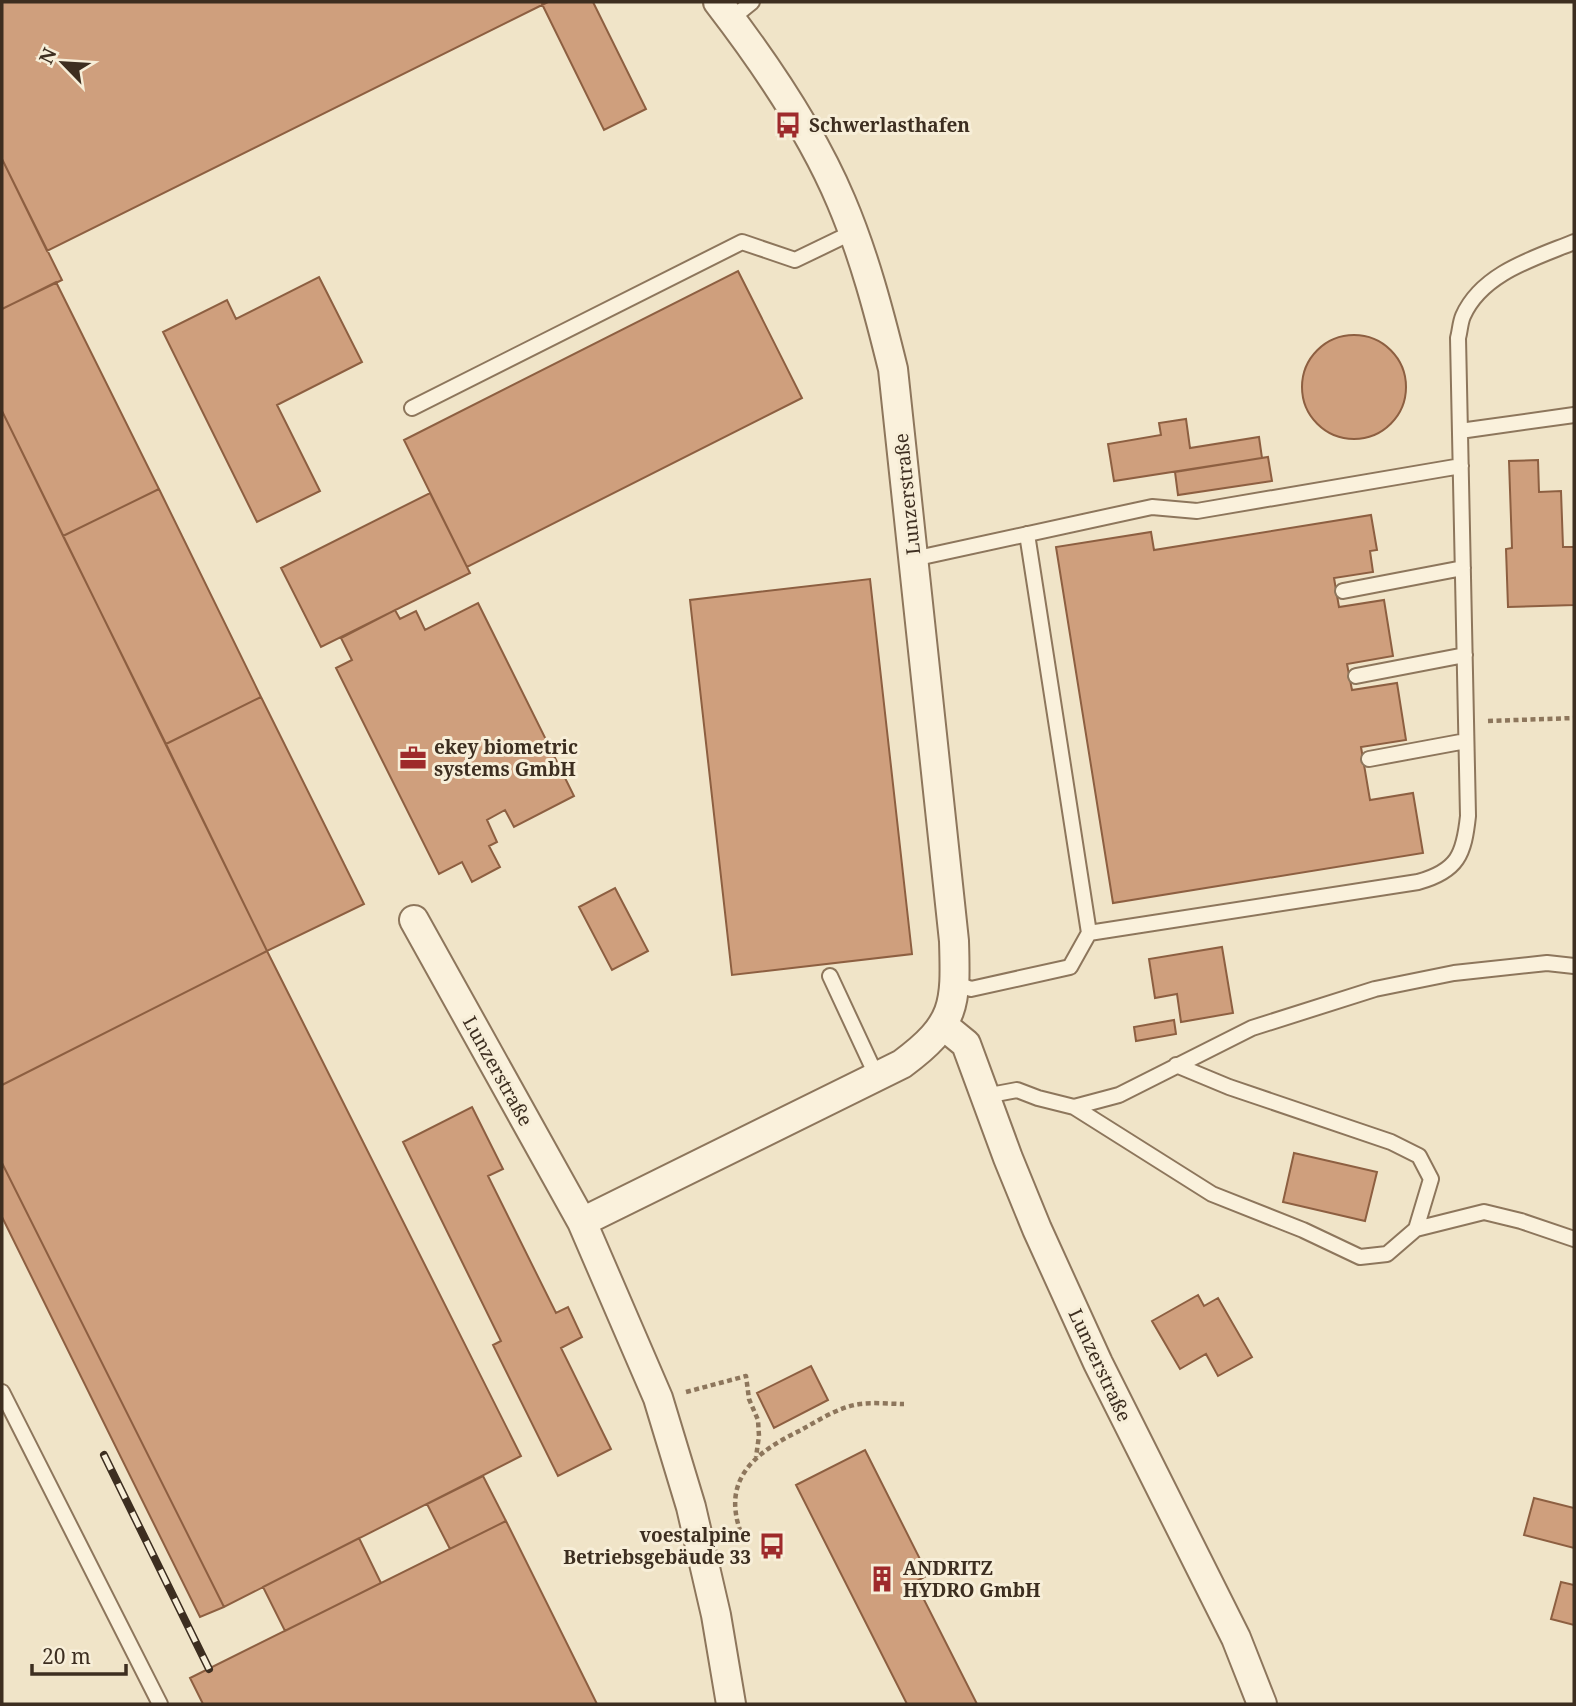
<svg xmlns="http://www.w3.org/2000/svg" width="1576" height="1706" viewBox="0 0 1576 1706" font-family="'Noto Serif',serif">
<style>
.building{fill:#cf9f7d;stroke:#8d5f41;stroke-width:2}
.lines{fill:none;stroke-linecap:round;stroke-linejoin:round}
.service-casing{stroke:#8d765c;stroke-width:18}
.minor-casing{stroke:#8d765c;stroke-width:32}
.path{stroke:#8d765c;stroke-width:4.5;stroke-dasharray:5 3.5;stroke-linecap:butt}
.service{stroke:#faf1dc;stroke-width:14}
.minor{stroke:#faf1dc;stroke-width:28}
.rail-casing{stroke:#3d2e20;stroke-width:8}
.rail{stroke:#f7eed8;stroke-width:5;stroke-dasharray:16;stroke-linecap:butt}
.labels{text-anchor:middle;stroke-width:6;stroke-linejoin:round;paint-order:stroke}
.poi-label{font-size:19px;font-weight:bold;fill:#3d2e20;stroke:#f7eed8;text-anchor:start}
.street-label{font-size:19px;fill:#3d2e20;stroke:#f7eed8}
</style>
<rect width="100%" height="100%" fill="#f0e4c8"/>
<path class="building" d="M2 2H548L47 251 2 159Z
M548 2H593L646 109 604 130 542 4Z
M2 159 62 280 2 309Z
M738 271 802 398 467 567 404 440Z
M319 277 362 362 277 405 320 491 257 522 163 332 227 300 236 319Z
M56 282 159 489 63 536 2 411V309Z
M1302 387a52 52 0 1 1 104 0a52 52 0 1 1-104 0Z
M2 411 267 951 2 1085Z
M1186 419 1190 448 1259 437 1262 458 1114 481 1108 444 1161 435 1159 423Z
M1268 457 1272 481 1178 495 1175 472Z
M1538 460 1539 492 1561 491 1563 547H1574V605L1508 607 1506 549 1512 548 1509 461Z
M159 489 261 697 166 744 63 536Z
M430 493 470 573 321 647 281 568Z
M1371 515 1377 550 1370 551 1373 572 1334 578 1339 607 1384 600 1393 656 1347 664 1352 690 1397 683 1406 740 1361 747 1370 800 1413 793 1423 853 1113 903 1056 547 1151 532 1154 550Z
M870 579 912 954 732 975 690 600Z
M478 603 574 796 514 827 505 810 487 820 497 842 489 846 500 867 472 882 462 862 439 874 336 668 352 660 341 638 395 610 400 619 416 611 425 630Z
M261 697 364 904 267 951 166 744Z
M615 888 648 951 612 970 579 907Z
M1222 947 1233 1013 1181 1022 1177 994 1155 998 1149 959Z
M267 951 521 1456 224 1607 2 1163V1085Z
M1174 1020 1176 1034 1136 1041 1134 1027Z
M472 1107 503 1169 488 1176 556 1313 568 1307 582 1337 561 1348 611 1449 558 1476 493 1345 501 1341 403 1142Z
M1294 1153 1377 1172 1365 1221 1283 1202Z
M2 1163 224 1607 200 1617 2 1217Z
M1198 1295 1204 1306 1218 1298 1252 1357 1218 1376 1206 1354 1180 1369 1152 1321Z
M811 1366 828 1400 774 1428 757 1393Z
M865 1450 928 1575 915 1582 977 1704H907L796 1485Z
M483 1476 506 1521 450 1549 427 1504Z
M1534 1498 1574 1508V1548L1524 1535Z
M506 1521 597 1704H203L190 1678Z
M359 1538 381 1583 285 1631 263 1587Z
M1561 1582 1574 1585V1625L1551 1619Z"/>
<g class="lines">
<g class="service-casing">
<path id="service" d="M731 19 752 2
M412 408 742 242 795 260 853 232
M1460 431 1574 415
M1027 534 1089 933
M913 559 1152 507 1197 511 1461 466
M1343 591 1463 568
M1356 676 1465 655
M1369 759 1466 741
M830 976 877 1077
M955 983 971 989 1070 967 1089 933 1418 882C1458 871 1464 854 1468 816L1458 338C1460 331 1460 323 1463 316 1482 273 1535 258 1574 242
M985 1096 1017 1090 1038 1098 1074 1107 1119 1095 1252 1028 1375 989 1454 973 1547 963 1574 966
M1074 1107 1212 1194 1303 1230 1360 1257 1387 1254 1416 1229 1431 1179 1419 1156 1391 1142 1229 1087 1176 1065
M1416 1229 1484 1212 1521 1221 1574 1239
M2 1392 160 1704"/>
</g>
<g class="minor-casing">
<path id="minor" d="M414 920 582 1222 658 1398 691 1507 716 1615 731 1704
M944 1026 966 1044 1008 1158 1037 1229 1098 1363 1236 1638 1262 1704
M582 1222 902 1064C956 1024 956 1005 954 941L893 369C879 312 864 255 841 201 811 130 765 63 718 2"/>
</g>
<path class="path" d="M1488 721 1574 718
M686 1392 746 1376 749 1399 758 1420 759 1436 756 1457
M743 1540C741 1532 737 1523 736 1514 729 1469 767 1447 801 1430 819 1420 839 1407 860 1404 874 1402 890 1404 904 1404"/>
<use href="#service" class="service"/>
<use href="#minor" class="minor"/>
<g class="rail-casing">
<path id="rail" d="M104 1455 209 1669"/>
</g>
<use href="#rail" class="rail"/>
</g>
<defs>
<g id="bus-bare" transform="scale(2.1)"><path d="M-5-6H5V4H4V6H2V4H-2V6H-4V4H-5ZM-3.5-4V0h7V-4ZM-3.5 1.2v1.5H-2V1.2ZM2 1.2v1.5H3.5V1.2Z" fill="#9e2a2b" stroke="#f7eed8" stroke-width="2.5" paint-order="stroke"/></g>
<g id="office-bare" transform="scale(2.1)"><path d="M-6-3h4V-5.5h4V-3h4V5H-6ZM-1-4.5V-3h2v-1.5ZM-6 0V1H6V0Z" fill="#9e2a2b" stroke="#f7eed8" stroke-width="2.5" paint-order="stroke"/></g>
<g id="building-bare" transform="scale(2.1)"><path d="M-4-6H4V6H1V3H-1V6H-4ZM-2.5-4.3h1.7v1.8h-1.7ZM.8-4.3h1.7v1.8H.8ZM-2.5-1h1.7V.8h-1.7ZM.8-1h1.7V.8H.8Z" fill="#9e2a2b" stroke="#f7eed8" stroke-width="2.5" paint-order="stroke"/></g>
</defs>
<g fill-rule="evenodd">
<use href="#bus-bare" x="788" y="125"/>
<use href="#office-bare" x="413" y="758"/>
<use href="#bus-bare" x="772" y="1546"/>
<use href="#building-bare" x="882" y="1579"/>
</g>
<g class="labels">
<g class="poi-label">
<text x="809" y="132">Schwerlasthafen</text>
<text x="434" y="754">ekey biometric<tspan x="434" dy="22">systems GmbH</tspan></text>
<text x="751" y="1542" text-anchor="end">voestalpine<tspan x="751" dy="22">Betriebsgebäude 33</tspan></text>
<text x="903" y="1575">ANDRITZ<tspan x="903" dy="22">HYDRO GmbH</tspan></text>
</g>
<g class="street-label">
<text transform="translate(907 494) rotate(-96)" y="7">Lunzerstraße</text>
<text transform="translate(498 1071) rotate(61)" y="7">Lunzerstraße</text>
<text transform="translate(1100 1365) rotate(65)" y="7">Lunzerstraße</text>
</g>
</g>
<rect width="1576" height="1706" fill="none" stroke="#3d2e20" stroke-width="7"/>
<g transform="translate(63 63) rotate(295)" stroke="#f7eed8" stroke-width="5" paint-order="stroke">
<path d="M0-5L12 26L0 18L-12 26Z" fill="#3d2e20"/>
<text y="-10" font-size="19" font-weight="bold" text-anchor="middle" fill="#3d2e20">N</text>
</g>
<path d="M32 1664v10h94v-10" fill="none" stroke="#3d2e20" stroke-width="3.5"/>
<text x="42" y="1664" font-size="21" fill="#3d2e20" stroke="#f7eed8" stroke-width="5" paint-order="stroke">20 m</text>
</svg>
